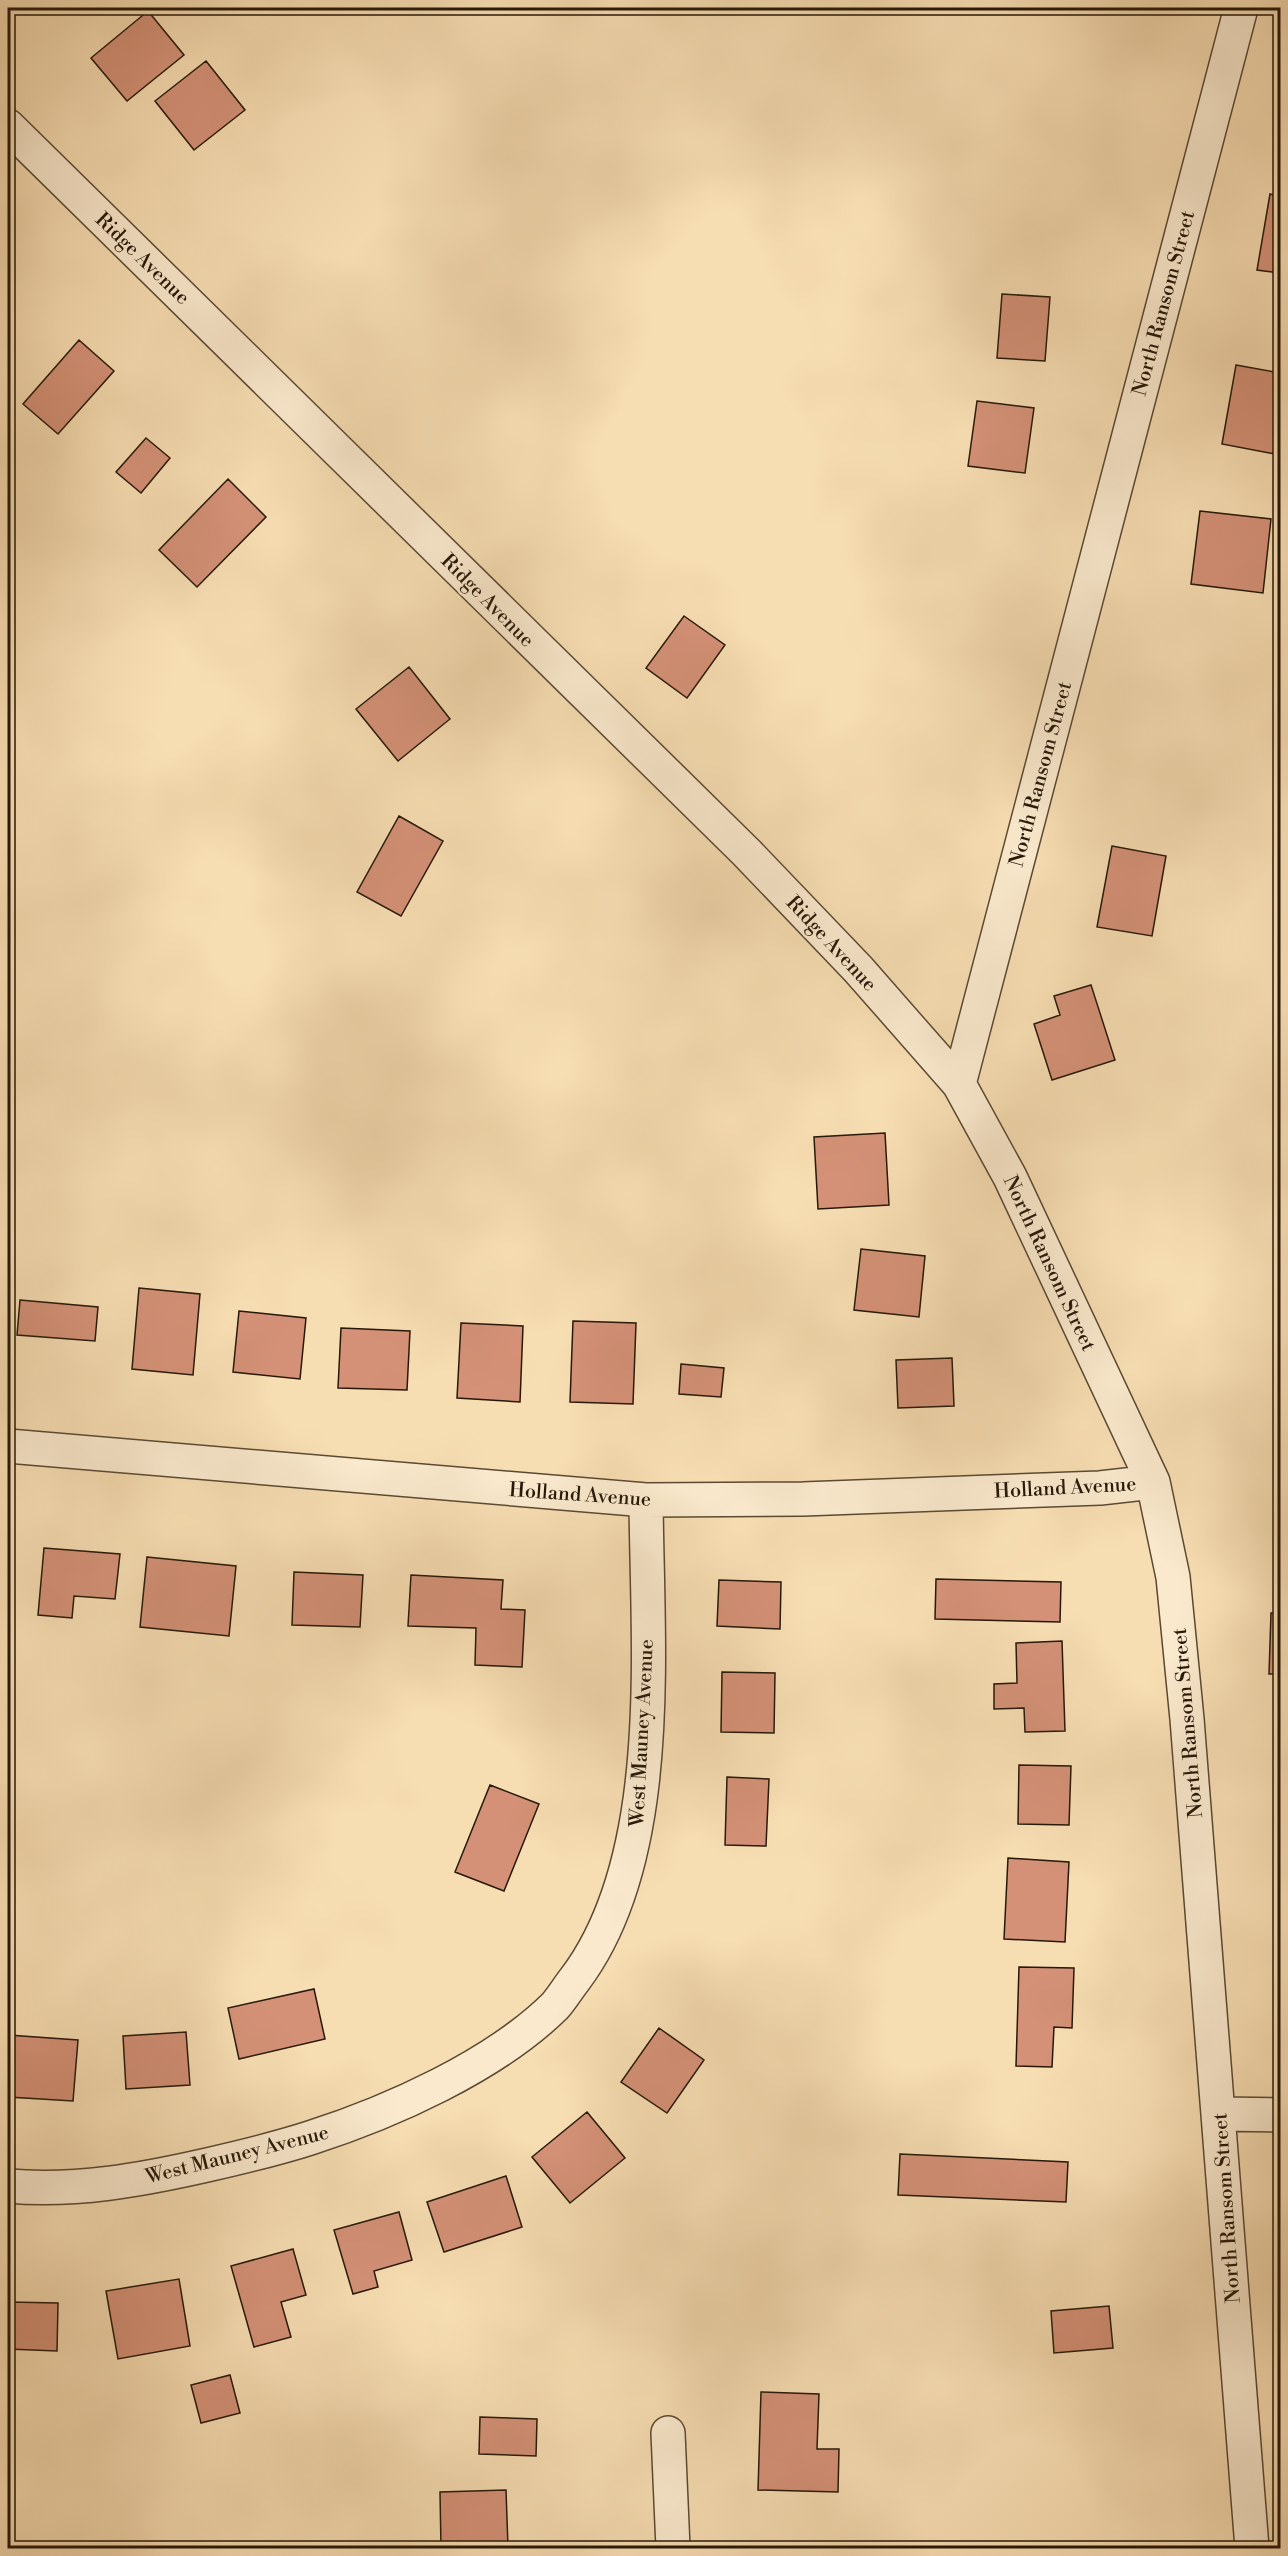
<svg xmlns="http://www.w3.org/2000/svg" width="1288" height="2556" viewBox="0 0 1288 2556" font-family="'Libre Bodoni',serif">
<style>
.building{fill:#d49177;stroke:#261809;stroke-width:1.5}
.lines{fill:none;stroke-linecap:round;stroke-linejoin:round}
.street-casing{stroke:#5a4933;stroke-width:36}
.street{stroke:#fae9cd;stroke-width:33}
.labels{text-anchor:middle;stroke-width:5;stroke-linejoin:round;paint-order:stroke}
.street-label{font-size:20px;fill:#261809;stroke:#fae9cd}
</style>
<rect width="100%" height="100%" fill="#f7ddb2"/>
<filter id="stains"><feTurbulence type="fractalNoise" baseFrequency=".00333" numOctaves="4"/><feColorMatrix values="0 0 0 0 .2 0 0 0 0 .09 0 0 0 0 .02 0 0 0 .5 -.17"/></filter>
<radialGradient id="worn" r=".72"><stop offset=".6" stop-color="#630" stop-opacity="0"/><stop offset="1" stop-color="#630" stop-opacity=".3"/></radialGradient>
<path class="building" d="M148 11 184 55 127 101 91 58Z
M206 61 245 110 194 150 155 101Z
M1270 194 1280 196V273L1257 270Z
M1002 294 1050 297 1045 361 997 358Z
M79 340 114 371 58 434 23 404Z
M1236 365 1280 373V455L1222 444Z
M977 401 1034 408 1025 473 968 466Z
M146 438 170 458 141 493 116 472Z
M228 479 266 517 197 587 159 550Z
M1200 511 1271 519 1263 593 1191 584Z
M684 616 725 645 687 698 646 668Z
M409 667 450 719 398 761 356 709Z
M399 816 443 841 401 916 357 892Z
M1112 846 1166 856 1152 936 1097 927Z
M1091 985 1115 1060 1052 1080 1034 1024 1060 1015 1054 996Z
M885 1133 889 1205 818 1209 814 1137Z
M861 1249 925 1256 919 1317 854 1310Z
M139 1288 200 1294 193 1375 132 1369Z
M20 1300 98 1307 95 1341 17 1335Z
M239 1311 306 1318 300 1379 233 1372Z
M573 1321 636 1323 633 1404 570 1402Z
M461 1323 523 1326 520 1402 457 1398Z
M341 1328 410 1331 407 1390 338 1388Z
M952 1358 954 1406 898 1408 896 1360Z
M681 1364 724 1368 721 1397 679 1394Z
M44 1548 120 1554 115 1599 74 1596 72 1618 38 1615Z
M8 1551 11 1552 8 1586Z
M147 1557 236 1566 229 1636 140 1627Z
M294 1572 363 1575 360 1627 292 1625Z
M411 1575 503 1580 501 1609 525 1610 522 1667 475 1665 476 1628 408 1626Z
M936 1579 1061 1582 1060 1622 935 1619Z
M719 1580 781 1582 780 1629 717 1626Z
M1271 1613H1280V1674H1269Z
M1062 1641 1065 1731 1025 1732 1024 1708 994 1709V1684L1017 1683 1016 1643Z
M722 1672 775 1673 774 1733 721 1732Z
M1280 1741V1802L1274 1742Z
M1019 1765 1071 1766 1069 1825 1018 1824Z
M727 1777 769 1779 766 1846 725 1845Z
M490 1785 539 1804 504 1891 455 1872Z
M1008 1858 1069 1862 1065 1942 1004 1939Z
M1019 1967 1074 1968 1072 2028 1054 2027 1052 2067 1016 2066Z
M314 1989 325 2039 239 2059 228 2008Z
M659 2028 704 2060 667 2113 621 2082Z
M186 2032 190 2085 126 2089 123 2036Z
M8 2035 78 2040 73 2101 8 2097Z
M587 2112 625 2158 570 2203 532 2157Z
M900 2154 1068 2162 1066 2202 898 2195Z
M506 2176 522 2227 444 2252 427 2202Z
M399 2212 412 2260 374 2271 378 2287 353 2294 334 2230Z
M293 2249 306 2295 281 2302 291 2337 254 2347 231 2266Z
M179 2279 190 2346 118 2359 106 2291Z
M8 2302 58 2303 57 2351 8 2349Z
M1109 2306 1113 2348 1054 2353 1051 2311Z
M230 2375 240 2413 201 2423 191 2385Z
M761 2392 819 2394 817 2449H839L838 2492 758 2490Z
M480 2417 537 2419 536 2456 479 2454Z
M506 2490 508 2547 441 2548 440 2492Z"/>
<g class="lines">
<g class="street-casing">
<path id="street" d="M1241 8 959 1084 1010 1177 1153 1482 1173 1577 1187 1719 1252 2548
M8 126 747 853 858 969 959 1084
M8 1446 646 1500 803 1499 1100 1488 1153 1482
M1219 2114 1280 2115
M8 2186C75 2192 141 2180 207 2165 242 2157 276 2149 310 2138 391 2112 494 2066 555 2006 562 1998 568 1988 575 1979 667 1857 647 1646 646 1500
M668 2433 673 2548"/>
</g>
<use href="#street" class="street"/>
</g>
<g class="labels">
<g class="street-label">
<text transform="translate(143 258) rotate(44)" y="7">Ridge Avenue</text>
<text transform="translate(1163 303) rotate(-75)" y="7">North Ransom Street</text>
<text transform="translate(488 600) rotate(45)" y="7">Ridge Avenue</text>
<text transform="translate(1040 774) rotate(-75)" y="7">North Ransom Street</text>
<text transform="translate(832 943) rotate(47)" y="7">Ridge Avenue</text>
<text transform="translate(1050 1263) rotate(65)" y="7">North Ransom Street</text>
<text transform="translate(1065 1487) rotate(-3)" y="7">Holland Avenue</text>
<text transform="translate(580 1494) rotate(4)" y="7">Holland Avenue</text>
<text transform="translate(1187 1723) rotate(-95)" y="7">North Ransom Street</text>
<text transform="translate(641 1733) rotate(-87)" y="7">West Mauney Avenue</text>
<text transform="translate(237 2154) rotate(-14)" y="7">West Mauney Avenue</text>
<text transform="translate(1226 2208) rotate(-94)" y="7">North Ransom Street</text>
</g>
</g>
<rect width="1288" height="2556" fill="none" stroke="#f7ddb2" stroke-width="30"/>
<rect x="9" y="9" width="1270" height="2538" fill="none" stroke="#261809" stroke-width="3"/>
<rect x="15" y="15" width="1258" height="2526" fill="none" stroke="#261809" stroke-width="1.5"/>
<rect width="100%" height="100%" filter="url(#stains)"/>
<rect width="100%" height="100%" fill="url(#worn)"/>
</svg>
